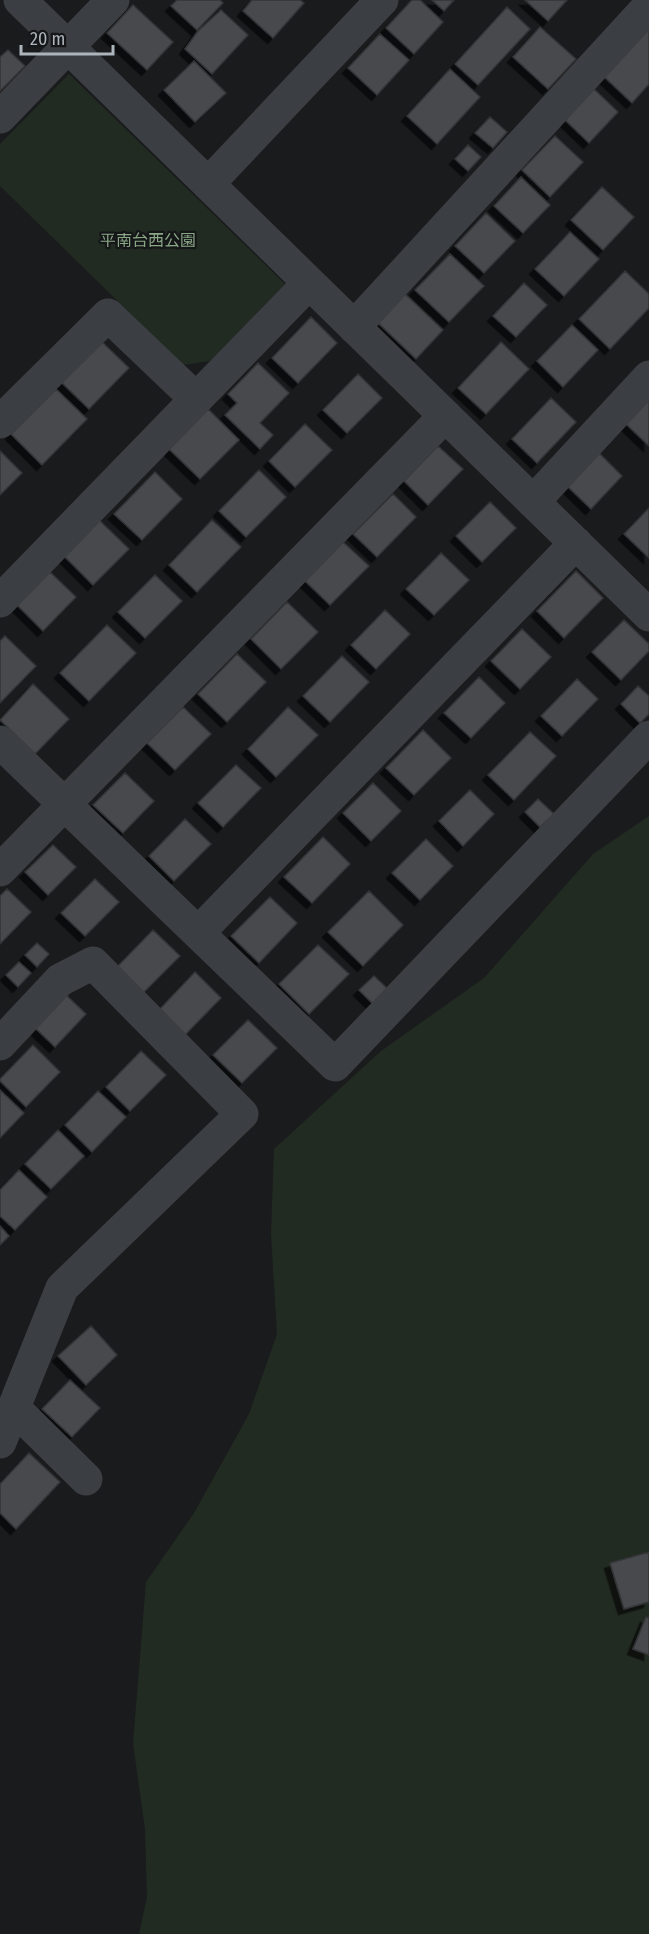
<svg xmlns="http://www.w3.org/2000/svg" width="649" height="1934" viewBox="0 0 649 1934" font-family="'Fira Sans Condensed','Noto Sans JP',sans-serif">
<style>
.green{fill:#222b22}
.building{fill:#47494d;stroke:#343539;stroke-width:1.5;filter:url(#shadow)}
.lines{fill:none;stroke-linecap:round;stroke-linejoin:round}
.minor{stroke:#3b3e42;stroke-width:33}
.labels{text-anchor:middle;stroke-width:4.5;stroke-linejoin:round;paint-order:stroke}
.park-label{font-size:16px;fill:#89a685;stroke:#151618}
</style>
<defs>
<filter id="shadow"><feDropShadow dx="-5.5" dy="5.5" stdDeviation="0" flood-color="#0009"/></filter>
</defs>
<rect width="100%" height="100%" fill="#1a1b1d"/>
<path class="green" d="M69 74 285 284 210 361 183 365 0 186V144Z
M649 816V1934H139L147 1897 145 1829 133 1743 146 1582 194 1513 249 1414 277 1334 271 1234 274 1149 381 1051 484 978 593 854Z"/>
<path class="building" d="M177 0H220L223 3 197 30 171 6Z
M252 0H300L304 3 273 38 243 11Z
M412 0H420L443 22 414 54 386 28Z
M432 0H454L444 11Z
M525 0H567L548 21Z
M133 5 173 42 147 70 107 33Z
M507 7 530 29 478 85 455 64Z
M221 10 248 35 212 74 185 49 198 31Z
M540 27 576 59 548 89 513 57Z
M649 29V84L632 103 598 71Z
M380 34 409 60 377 95 348 68Z
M8 50 25 66 0 91V57Z
M194 61 226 93 195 122 164 90Z
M450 69 480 97 437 144 407 116Z
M594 89 618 112 589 143 565 120Z
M490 117 507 132 493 148 475 133Z
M555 136 583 162 550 197 522 170Z
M468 145 481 157 468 171 455 159Z
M521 177 550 205 523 233 494 206Z
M602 187 634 217 603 250 571 220Z
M486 213 515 241 484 273 455 246Z
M570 232 599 259 564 296 535 269Z
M450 254 484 286 449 322 415 290Z
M625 271 649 294V308L610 349 579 319Z
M524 283 547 305 516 337 493 316Z
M403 292 443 330 416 359 376 321Z
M311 317 337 343 298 383 272 358Z
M572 325 598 350 563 387 537 361Z
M101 341 129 368 89 409 61 382Z
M501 342 529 369 486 414 458 388Z
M258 363 289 393 260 423 273 435 260 449 225 415 237 403 228 394Z
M358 374 382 398 347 433 323 410Z
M56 389 87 419 42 465 11 434Z
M551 398 576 422 537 463 512 439Z
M649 400V446L626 424Z
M208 409 239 440 200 479 169 449Z
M305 424 332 450 295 487 269 461Z
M438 446 463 469 428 505 404 481Z
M0 451 22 473 0 495Z
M598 452 622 476 591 509 565 484Z
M259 470 286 497 246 537 219 511Z
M155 472 182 499 142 540 114 514Z
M393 494 416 517 377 557 353 534Z
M490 502 516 528 482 562 456 536Z
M649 508V558L624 534Z
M98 519 129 549 93 585 63 555Z
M212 520 241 547 197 592 169 565Z
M343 542 369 566 330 605 305 581Z
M441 553 469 580 434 615 406 589Z
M576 571 603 598 564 638 537 611Z
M50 572 76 597 43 631 17 605Z
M155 575 182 601 145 638 118 612Z
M287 602 318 632 281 669 251 639Z
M385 610 410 634 376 669 351 645Z
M624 620 649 644V651L621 680 592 652Z
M107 625 136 653 89 701 60 673Z
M522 629 551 657 520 689 491 661Z
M5 636 36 666 0 703V641Z
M237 654 266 682 227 722 198 694Z
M342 656 369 682 330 722 303 696Z
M479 677 505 703 471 738 444 713Z
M577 679 598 699 562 736 541 716Z
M33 684 69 719 35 754 0 720Z
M638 686 649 696V714L640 723 621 704Z
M183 707 211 734 175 770 147 743Z
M288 707 318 735 276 777 248 749Z
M423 730 451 758 414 795 386 768Z
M530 732 556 756 514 800 488 775Z
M236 765 261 788 223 827 198 803Z
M125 773 154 801 123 833 93 805Z
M373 783 401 811 371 841 343 813Z
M470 790 494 814 463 846 439 821Z
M538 799 554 814 540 827 525 812Z
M185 819 211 844 174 881 149 856Z
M323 837 350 864 312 903 284 877Z
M426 839 453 866 420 900 392 873Z
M53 845 76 867 48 895 25 872Z
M95 879 119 902 85 936 61 913Z
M7 889 31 912 0 944V896Z
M369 891 403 925 363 966 328 932Z
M270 897 297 923 259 963 231 936Z
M153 930 180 956 143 993 117 967Z
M37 943 49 954 37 967 25 955Z
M318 945 349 974 309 1014 279 984Z
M19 962 31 973 18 987 6 975Z
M195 972 221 998 184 1036 158 1011Z
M374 976 390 991 375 1006 359 990Z
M64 993 86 1014 55 1047 32 1025Z
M248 1020 277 1048 242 1083 213 1055Z
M33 1045 60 1072 26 1107 0 1081V1079Z
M141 1051 166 1075 130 1111 106 1087Z
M0 1090 24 1113 0 1138Z
M98 1091 126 1117 92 1152 65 1125Z
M58 1130 84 1156 51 1189 25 1164Z
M19 1170 47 1197 15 1230 0 1216V1190Z
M0 1226 9 1236 0 1245Z
M91 1326 117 1355 86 1385 58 1356Z
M70 1380 100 1408 72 1437 42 1409Z
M29 1453 60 1482 16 1529 0 1513V1484Z
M649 1552V1602L624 1609 610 1563Z
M646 1617 649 1618V1655L633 1649Z"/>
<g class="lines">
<path class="minor" d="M20 0 649 615
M0 117 113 0
M208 184 382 0
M354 327 649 6
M0 422 108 315 196 399
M533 502 649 377
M0 601 309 283
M0 742 335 1065 649 737
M0 870 445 416
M198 933 576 543
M0 1044 60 980 93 963 242 1114 62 1288 0 1442
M14 1408 86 1479"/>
</g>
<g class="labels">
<g class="park-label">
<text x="148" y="246">平南台西公園</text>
</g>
</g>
<path d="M21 45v9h92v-9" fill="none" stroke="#adb5bc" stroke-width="3"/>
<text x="30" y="45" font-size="18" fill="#adb5bc" stroke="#151618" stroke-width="4.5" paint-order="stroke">20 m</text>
</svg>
